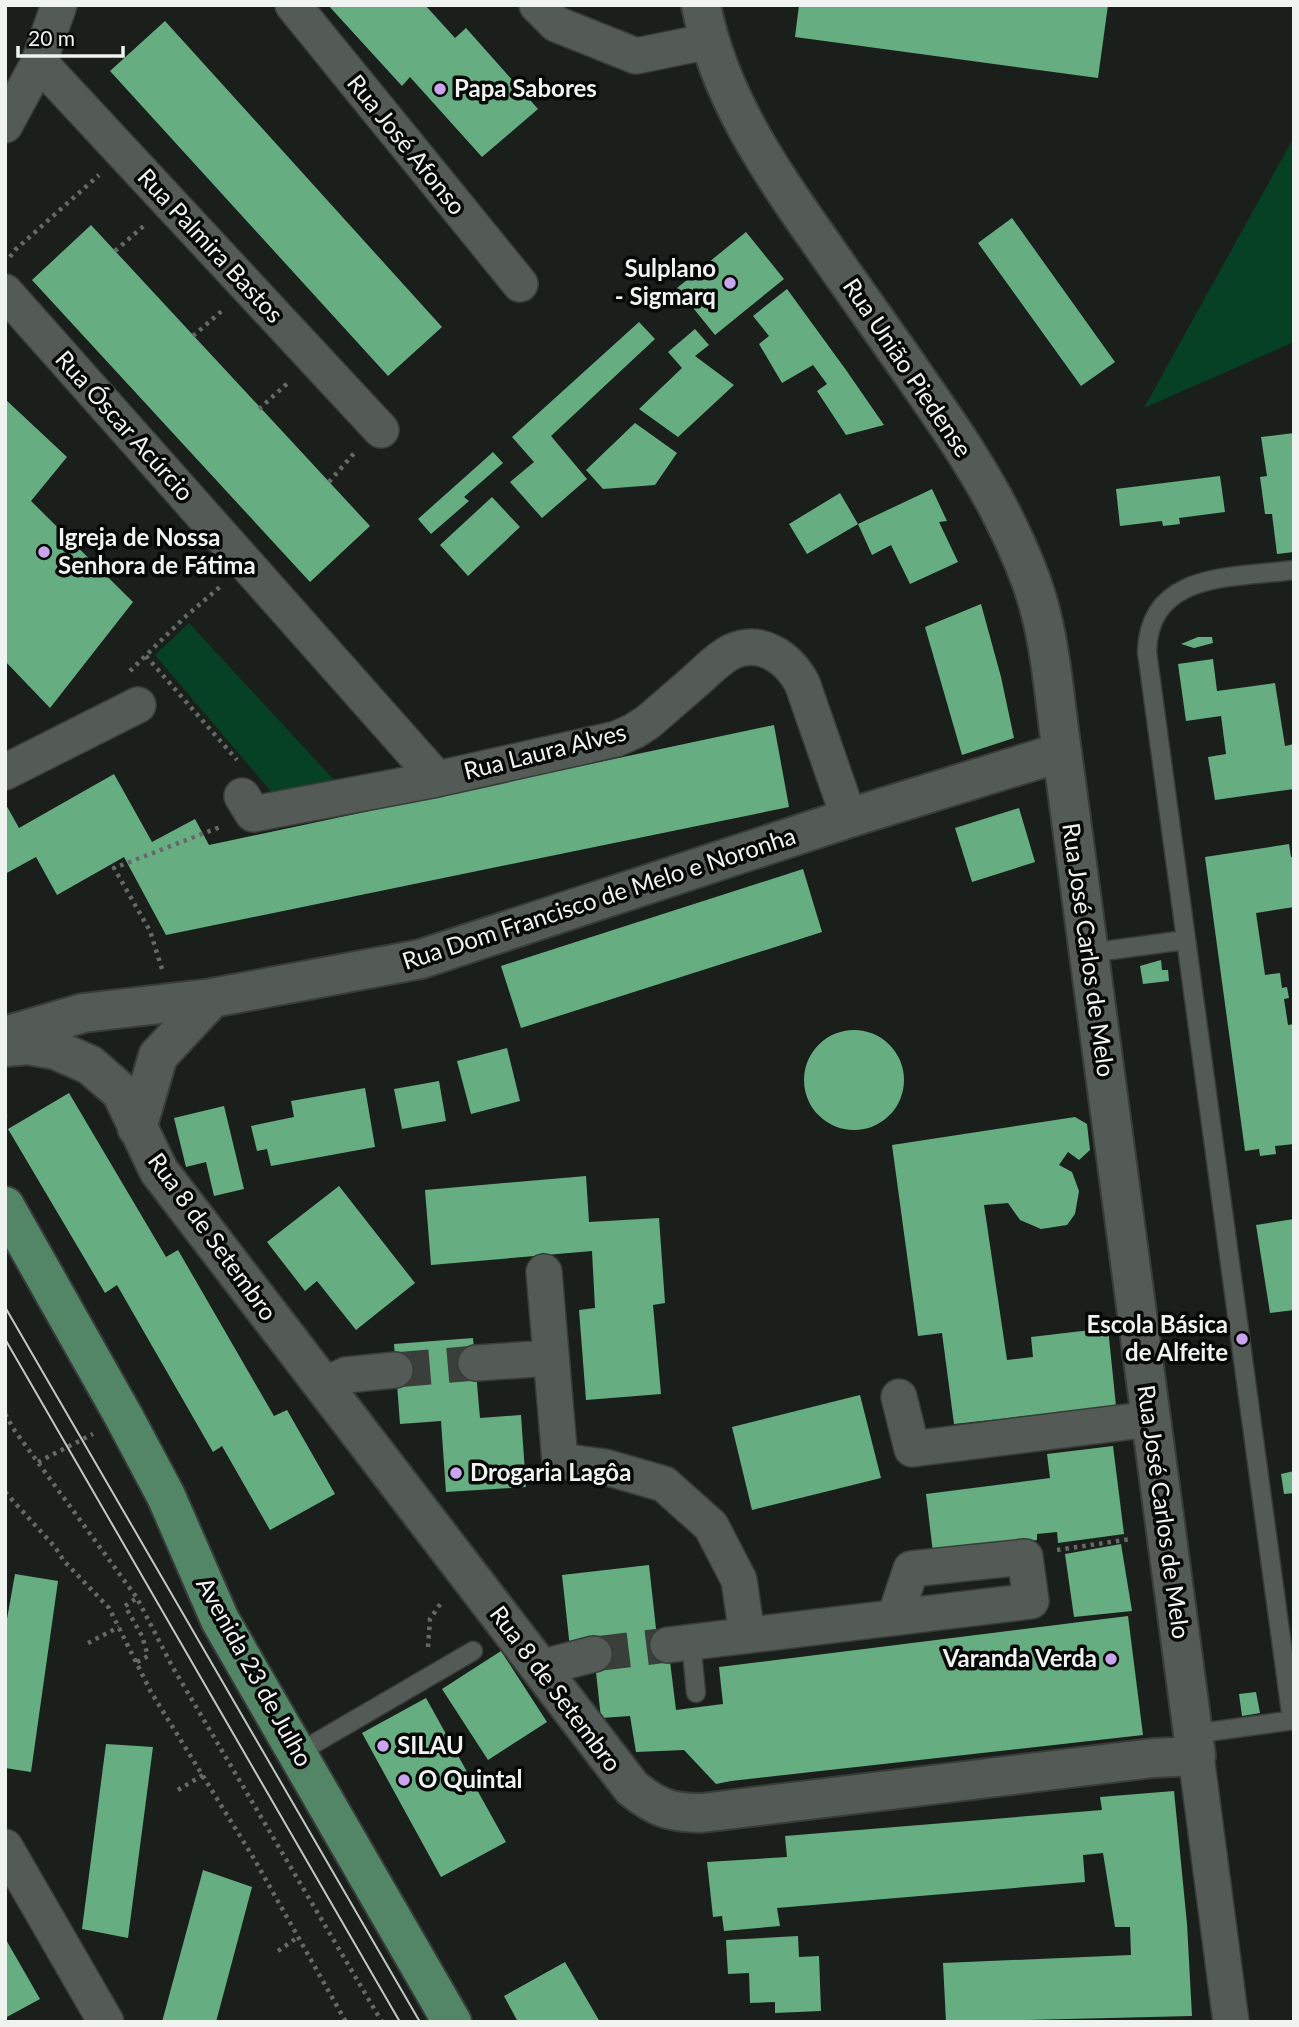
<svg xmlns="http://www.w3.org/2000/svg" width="1299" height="2027" viewBox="0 0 1299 2027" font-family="Lato,sans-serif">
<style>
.green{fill:#074125}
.building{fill:#66ae82}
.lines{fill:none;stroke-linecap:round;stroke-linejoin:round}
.minor-tunnel{stroke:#3a3f3b;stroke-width:35;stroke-dasharray:35 18;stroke-linecap:butt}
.service-casing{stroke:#393d3a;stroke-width:21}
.minor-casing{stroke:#393d3a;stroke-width:38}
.tertiary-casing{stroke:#393d3a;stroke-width:42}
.primary-casing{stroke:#393d3a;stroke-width:42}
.path{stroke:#656a66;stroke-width:4.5;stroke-dasharray:3.5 5;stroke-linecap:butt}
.service{stroke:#545b56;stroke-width:18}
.minor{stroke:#545b56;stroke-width:35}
.tertiary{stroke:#545b56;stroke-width:38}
.primary{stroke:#528667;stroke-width:38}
.tram{stroke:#c3c7c4;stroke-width:2}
.poi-dot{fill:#c9a5ee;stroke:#060807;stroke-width:2.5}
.labels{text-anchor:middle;stroke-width:7;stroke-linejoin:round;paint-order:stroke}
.poi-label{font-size:24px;font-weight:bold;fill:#f0f4f1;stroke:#060807;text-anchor:start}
.street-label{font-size:24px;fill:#f0f4f1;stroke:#060807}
</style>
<rect width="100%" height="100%" fill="#1a1f1b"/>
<path class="green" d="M1294 137V342L1144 408Z
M189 623 335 781 274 795 155 655Z"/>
<path class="building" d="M328 5H425L455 38 466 28 538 109 482 157 410 77 402 86Z
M799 5H1108L1098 78 795 37Z
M165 21 442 327 388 376 110 71Z
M1012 218 1115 362 1081 386 978 243Z
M91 225 370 526 310 582 32 280Z
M746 232 784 279 715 335 677 288Z
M787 289 846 370 884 425 846 435 817 391 827 384 813 365 782 383 759 344 769 336 753 316Z
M639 322 655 339 551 436 587 479 542 518 510 482 534 462 512 437Z
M695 329 709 345 695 356 734 385 678 437 639 409 682 368 668 352Z
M5 399 67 457 31 501 133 602 50 708 5 661Z
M635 423 677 453 655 485 603 489 586 470Z
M1294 433V552L1277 554 1272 514H1265L1260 477 1267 476 1261 437Z
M493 452 503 463 464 497 469 501 431 534 418 519Z
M1220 476 1225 512 1179 518 1180 524 1163 526 1162 521 1120 526 1116 489Z
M932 489 947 521 939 522 958 562 910 584 891 545 872 555 858 524 807 554 789 524 840 493 858 524Z
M492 497 520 527 468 576 440 545Z
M981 604 1001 677 1014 738 962 755 925 627Z
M1198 637H1212L1213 643 1194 648 1181 644Z
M1213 659 1217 691 1275 683 1285 746 1294 744V789L1215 800 1208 757 1226 754 1221 716 1186 721 1178 664Z
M774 725 789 807 166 935 124 857 57 895 36 857 5 874V803L19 828 114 774 152 842 195 819 209 845Z
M1019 808 1035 862 972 882 955 828Z
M1289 844 1291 857 1294 856V907L1256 913 1265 975 1280 973 1282 988 1287 987 1289 998 1284 999 1288 1025 1294 1024V1144L1275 1146 1276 1154 1260 1156 1259 1149 1245 1151 1205 857Z
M803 869 822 932 521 1028 501 966Z
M1161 960 1162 970H1168L1169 981 1143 984 1140 966Z
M804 1080a50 50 0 1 1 100 0a50 50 0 1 1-100 0Z
M507 1048 520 1101 471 1114 457 1061Z
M439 1081 446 1121 402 1129 394 1089Z
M365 1088 375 1147 271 1166 267 1149 257 1151 251 1126 294 1117 291 1101Z
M69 1093 166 1257 178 1250 274 1416 287 1410 335 1494 270 1530 222 1446 213 1452 117 1285 105 1293 8 1129Z
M224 1106 244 1189 214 1196 206 1162 186 1167 174 1118Z
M1075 1117 1087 1124 1090 1150 1079 1160 1068 1152 1059 1165 1072 1172 1079 1191 1075 1214 1067 1225 1041 1229 1020 1220 1008 1203 984 1205 1007 1360 1033 1357 1031 1337 1108 1328 1116 1406 954 1424 942 1333 918 1336 892 1145Z
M586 1176 589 1222 659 1218 665 1303 653 1305 661 1394 586 1400 579 1310 595 1308 592 1251 431 1265 425 1190Z
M339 1186 415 1283 356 1330 317 1281 305 1291 267 1242Z
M1294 1219V1310L1270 1313 1256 1225Z
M473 1338 480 1418 521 1415 526 1487 446 1492 441 1421 400 1424 394 1344Z
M860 1395 881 1478 752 1510 732 1427Z
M1113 1446 1124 1534 1058 1543 1057 1532 1037 1534V1540L933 1553 926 1494 1050 1478 1047 1454Z
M1294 1471V1493L1284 1494 1281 1474Z
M1121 1544 1132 1611 1074 1617 1065 1554Z
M649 1565 657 1638 668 1645 676 1710 723 1704 719 1667 1128 1616 1143 1735 731 1781 716 1784 684 1750 636 1752 630 1716 601 1718 593 1645 570 1648 562 1575Z
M15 1574 58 1581 31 1772 5 1768V1630Z
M501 1651 547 1722 488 1760 442 1689Z
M1256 1692 1260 1713 1242 1716 1239 1694Z
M426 1698 506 1842 441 1877 362 1733Z
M106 1744 153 1747 128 1938 82 1929Z
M1174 1791 1187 1924 1192 2016 946 2022 943 1963 1131 1955 1130 1927H1115L1103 1853 1083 1855 1085 1882 777 1908 780 1926 724 1931 722 1916 713 1917 707 1862 787 1857 785 1836 1102 1810 1100 1797Z
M203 1870 252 1887 216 2022H162Z
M798 1936 799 1957 819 1956 821 2011 775 2013V2002L750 2003 749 1973 728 1974 726 1940Z
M5 1938 40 1999 5 2018Z
M565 1962 600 2022H518L504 1996Z"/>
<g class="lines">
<path class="minor-tunnel" d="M395 1370 476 1363
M594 1654 668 1645"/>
<g class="service-casing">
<path id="service" d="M1089 953 1185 940
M691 1642 696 1693
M1292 1720 1147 652C1149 571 1233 578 1294 570
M1193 1734 1294 1720
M298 1753 473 1651"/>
</g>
<g class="minor-casing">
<path id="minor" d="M293 5 520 284
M537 5 556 24 636 56 710 41
M39 62 381 430
M5 125 39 62 59 5
M5 292 437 779
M5 772 138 705
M242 796 253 814 437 779 616 739 634 731 648 722C663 709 678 696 693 683 705 673 717 659 731 652 760 638 788 657 802 683L849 818
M544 1272 560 1461 605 1467 664 1484 711 1526 739 1580 747 1635
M476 1363 551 1358
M322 1386 346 1375 395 1370
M899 1397 912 1449 1151 1419
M668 1645 1031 1601 1025 1557 911 1569 895 1617
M540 1668 594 1654
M1196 1756 1231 2022
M5 1847 106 2022"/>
</g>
<g class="tertiary-casing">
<path id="tertiary" d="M5 1036 83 1013 212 998 421 959 849 818 1062 752
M5 1047 28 1045 56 1050 90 1065 121 1092 159 1171 632 1788C657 1808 670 1813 702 1813L1153 1758 1196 1756 1062 752C1055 705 1052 656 1040 610 1032 578 1018 547 1003 517 978 467 945 420 913 374 882 329 850 285 819 240 768 168 718 93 701 5
M137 1128 158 1056 212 998"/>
</g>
<g class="primary-casing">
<path id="primary" d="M5 1206 124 1417 166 1496 220 1620 452 2022"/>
</g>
<path class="path" d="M115 251 146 224
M10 257 15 250 99 175
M193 336 224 309
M259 409 290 381
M329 482 356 451
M146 656 237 760
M130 671 186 616 221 586
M162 969 150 931 114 868 220 827
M5 1114V1118
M5 1414 15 1431 137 1598 172 1666 382 2022
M38 1462 93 1434
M5 1492 55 1547 64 1561 109 1608 151 1692 253 1857 346 2022
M1057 1550 1131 1539
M88 1643 119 1627
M428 1647 430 1619 443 1600
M137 1662 148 1656 142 1636 125 1606 137 1598
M178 1790 203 1775
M278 1951 298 1937"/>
<use href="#service" class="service"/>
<use href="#minor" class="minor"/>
<use href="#tertiary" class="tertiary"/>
<use href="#primary" class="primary"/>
<path class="tram" d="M5 1307 420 2022
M5 1339 400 2022"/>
</g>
<g class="poi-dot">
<circle cx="440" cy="89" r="7"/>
<circle cx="730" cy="283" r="7"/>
<circle cx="44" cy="552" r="7"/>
<circle cx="1242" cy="1339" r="7"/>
<circle cx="456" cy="1473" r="7"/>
<circle cx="1111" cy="1659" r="7"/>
<circle cx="383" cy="1746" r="7"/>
<circle cx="404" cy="1780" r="7"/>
</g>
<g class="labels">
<g class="poi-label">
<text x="454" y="97">Papa Sabores</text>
<text x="716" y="277" text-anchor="end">Sulplano<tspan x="716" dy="28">- Sigmarq</tspan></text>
<text x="58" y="546">Igreja de Nossa<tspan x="58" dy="28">Senhora de Fátima</tspan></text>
<text x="1228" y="1333" text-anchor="end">Escola Básica<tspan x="1228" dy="28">de Alfeite</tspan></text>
<text x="470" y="1481">Drogaria Lagôa</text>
<text x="1097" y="1667" text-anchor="end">Varanda Verda</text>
<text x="397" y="1754">SILAU</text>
<text x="418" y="1788">O Quintal</text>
</g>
<g class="street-label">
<text transform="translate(406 145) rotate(51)" y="8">Rua José Afonso</text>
<text transform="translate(210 246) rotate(47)" y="8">Rua Palmira Bastos</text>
<text transform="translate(907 368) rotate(56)" y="8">Rua União Piedense</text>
<text transform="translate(124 426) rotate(48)" y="8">Rua Óscar Acúrcio</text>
<text transform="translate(545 752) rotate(-14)" y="8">Rua Laura Alves</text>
<text transform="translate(599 899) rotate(-18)" y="8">Rua Dom Francisco de Melo e Noronha</text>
<text transform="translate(1088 950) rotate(82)" y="8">Rua José Carlos de Melo</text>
<text transform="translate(212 1237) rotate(54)" y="8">Rua 8 de Setembro</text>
<text transform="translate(1163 1512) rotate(82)" y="8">Rua José Carlos de Melo</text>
<text transform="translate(254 1672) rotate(61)" y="8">Avenida 23 de Julho</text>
<text transform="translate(555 1689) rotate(53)" y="8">Rua 8 de Setembro</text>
</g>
</g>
<rect width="1299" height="2027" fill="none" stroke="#f0f4f1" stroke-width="14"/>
<path d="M18 46v10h105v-10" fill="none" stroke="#f0f4f1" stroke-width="3.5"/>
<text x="28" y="46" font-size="21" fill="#f0f4f1" stroke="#060807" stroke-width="5" paint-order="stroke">20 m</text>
</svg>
